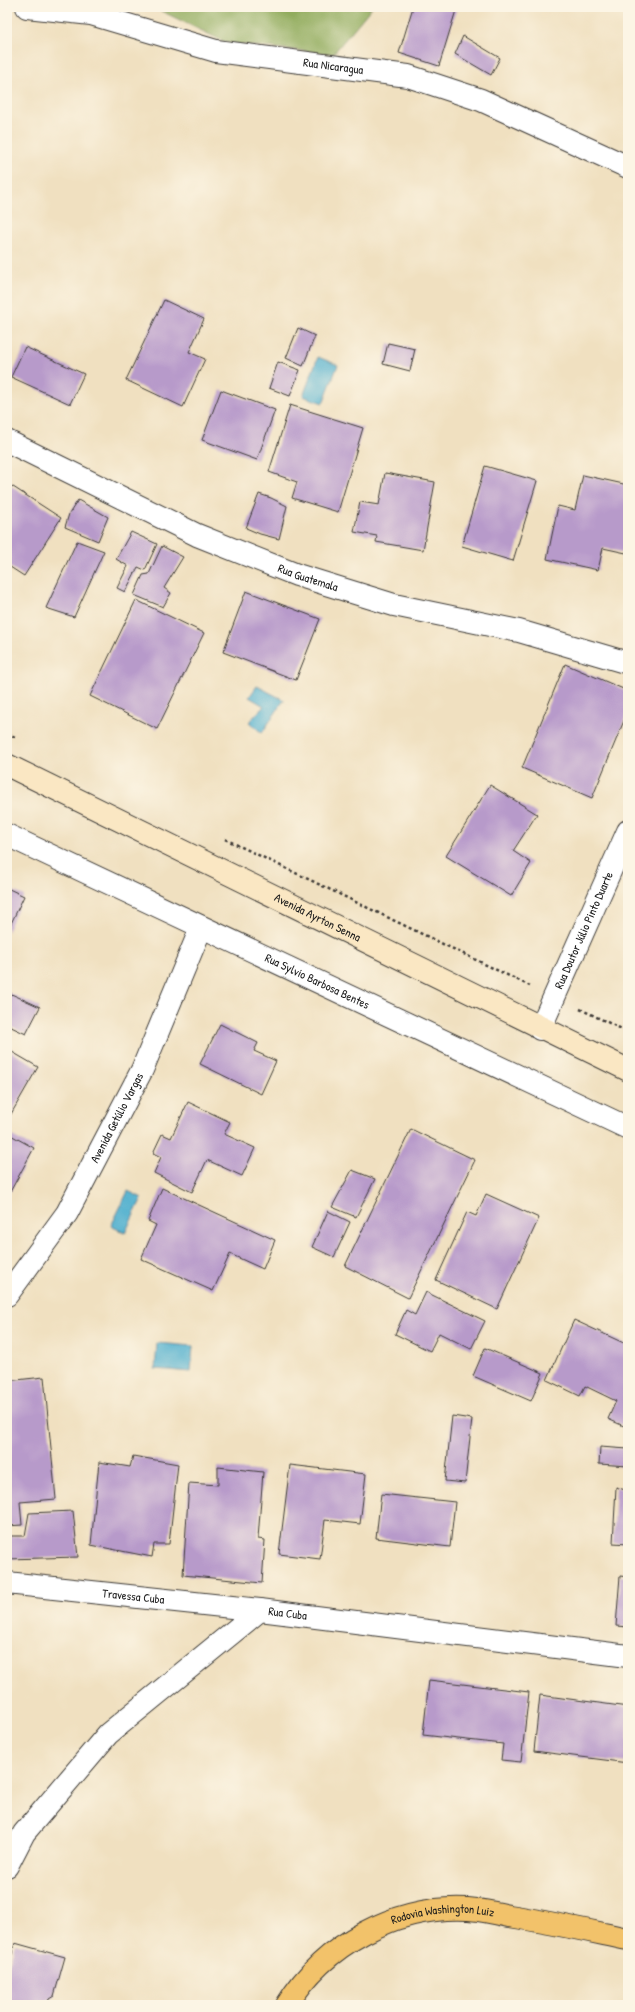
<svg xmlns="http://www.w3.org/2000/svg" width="635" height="2012" viewBox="0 0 635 2012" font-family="'Patrick Hand',sans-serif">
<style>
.forest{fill:#91ac5d;stroke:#56643c}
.water{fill:#51b0cf;stroke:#366676}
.building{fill:#b79aca}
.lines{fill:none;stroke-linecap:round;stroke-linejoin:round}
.street-casing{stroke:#3c3935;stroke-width:24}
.secondary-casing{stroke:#3c3935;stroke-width:24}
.highway-casing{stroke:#3c3935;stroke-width:24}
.path{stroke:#3c3935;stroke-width:2.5;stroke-dasharray:3 3;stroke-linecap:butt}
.street{stroke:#fff;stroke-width:22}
.secondary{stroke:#fae7c3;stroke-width:22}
.highway{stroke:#f2c26a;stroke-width:22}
.labels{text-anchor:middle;stroke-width:3;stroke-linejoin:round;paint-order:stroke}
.street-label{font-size:12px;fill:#1c1c1c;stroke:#fcf5e5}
</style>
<rect width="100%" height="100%" fill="#fcf5e5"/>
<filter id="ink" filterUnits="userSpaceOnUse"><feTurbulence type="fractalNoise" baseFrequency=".025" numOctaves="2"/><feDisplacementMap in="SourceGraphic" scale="8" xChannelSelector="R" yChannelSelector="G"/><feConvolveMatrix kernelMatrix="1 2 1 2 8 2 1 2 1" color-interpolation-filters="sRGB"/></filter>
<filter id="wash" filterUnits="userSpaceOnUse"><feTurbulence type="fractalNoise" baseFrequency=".012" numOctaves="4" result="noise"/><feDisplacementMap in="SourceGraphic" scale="16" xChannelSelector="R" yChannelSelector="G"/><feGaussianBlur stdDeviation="0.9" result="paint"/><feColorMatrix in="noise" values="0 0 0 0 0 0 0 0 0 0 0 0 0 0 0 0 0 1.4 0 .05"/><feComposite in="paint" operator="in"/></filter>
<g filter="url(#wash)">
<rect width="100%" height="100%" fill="#f0e0c0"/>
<path class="forest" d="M153 7H372L333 54 227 43Z"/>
<path class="water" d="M318 357 338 365 323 403 303 396Z
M257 686 284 700 262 733 249 722 264 706 249 697Z
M128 1191 142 1198 125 1233 111 1226Z
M157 1343 193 1346 191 1372 155 1369Z"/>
<g id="blocks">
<path class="building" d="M413 7H457L439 66 399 53Z
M463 36 500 58 491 75 455 54Z
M164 300 204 319 189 352 205 359 183 407 126 380Z
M298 328 315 336 303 366 286 358Z
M388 343 415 349 410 371 383 364Z
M25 347 84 374 70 404 11 377Z
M278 362 300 370 290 396 269 388Z
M221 390 275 410 257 460 202 440Z
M290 405 363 428 338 512 292 498 297 482 269 472Z
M485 466 537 481 513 561 462 546Z
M385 473 435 482 423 550 376 542 377 536 354 532 360 502 379 505Z
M583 475 628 485V543L626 553 603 548 598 570 547 559 558 506 575 510Z
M7 483 61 518 24 576 7 565Z
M259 494 271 498 287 506 279 539 260 534 246 528Z
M78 500 108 517 98 541 65 527 69 514Z
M131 532 157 544 145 570 138 567 125 592 117 588 128 566 116 559Z
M77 541 104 551 74 617 46 608Z
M162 546 183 557 164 588 171 593 163 607 134 595 143 575 149 574Z
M246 591 320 619 296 680 223 652Z
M136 600 204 633 157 729 90 696Z
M565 664 628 691V711L592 798 522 768Z
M490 785 537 814 513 851 531 863 511 896 446 856Z
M7 888 24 896 7 932Z
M7 992 40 1007 26 1034 7 1025Z
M220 1024 258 1043 254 1051 276 1061 261 1094 200 1064Z
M7 1049 38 1067 7 1121Z
M188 1102 230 1122 224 1134 255 1148 242 1176 207 1160 192 1192 154 1173 161 1157 153 1153 162 1134 171 1138Z
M411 1129 475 1160 408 1298 345 1266Z
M7 1133 34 1148 10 1192 7 1190Z
M352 1170 375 1179 356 1217 332 1207Z
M162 1188 275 1240 263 1269 230 1254 213 1291 141 1259 156 1225 148 1221Z
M486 1194 539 1218 497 1309 436 1280 467 1212 476 1216Z
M328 1211 350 1222 334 1257 312 1247Z
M426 1292 485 1321 471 1349 439 1333 430 1351 395 1334 406 1310 415 1315Z
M574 1320 628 1345V1423L626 1427 608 1419 616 1401 585 1386 580 1396 547 1380Z
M485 1348 543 1373 531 1401 473 1376Z
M44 1377 56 1499 20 1502 22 1525 7 1526V1381Z
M452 1416 472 1419 465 1483 445 1481Z
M600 1447 628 1449V1466L599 1464Z
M133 1456 178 1464 169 1544H154L152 1557 91 1545 99 1462 130 1467Z
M290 1465 366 1474 360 1524 325 1520 320 1559 279 1554Z
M218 1467 263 1472 258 1539 265 1540 262 1583 183 1575 189 1483 218 1485Z
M616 1487 628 1491V1544L613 1543Z
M381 1494 455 1502 450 1547 376 1538Z
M73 1511 78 1557 7 1559V1536H25L29 1513Z
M620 1576 628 1577V1627L616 1626Z
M429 1680 529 1692 521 1762 501 1760 503 1744 423 1735Z
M540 1695 628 1707V1763L534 1751Z
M15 1943 65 1957 54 1996 49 1999 47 2005H7V1971Z"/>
</g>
</g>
<g filter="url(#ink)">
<use href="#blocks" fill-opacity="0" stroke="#3c3935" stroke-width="1"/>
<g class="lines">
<g class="street-casing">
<g id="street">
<path id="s1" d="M27 7 91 14 216 51 408 76 481 100 628 167"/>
<path id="s2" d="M7 441 197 535 297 575 394 605 519 631 628 663"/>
<path id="s3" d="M7 835 628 1128"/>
<path id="s4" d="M540 1029 628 831"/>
<path id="s5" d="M7 1295 67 1213 142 1070 201 928"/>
<path id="s6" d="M7 1583 260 1610"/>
<path id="s7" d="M7 1866 24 1833 108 1734 260 1610 628 1656"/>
</g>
</g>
<g class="secondary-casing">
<g id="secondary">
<path id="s8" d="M7 765 628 1070"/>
</g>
</g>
<g class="highway-casing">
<g id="highway">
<path id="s9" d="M287 2005C324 1944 396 1905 468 1909 481 1910 496 1913 509 1916 549 1922 589 1931 628 1939"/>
</g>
</g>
<path class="path" d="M7 733 17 738
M225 839 530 986
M580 1009 628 1032"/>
<use href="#street" class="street"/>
<use href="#secondary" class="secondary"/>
<use href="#highway" class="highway"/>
</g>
</g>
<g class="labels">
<g class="street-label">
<text dy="4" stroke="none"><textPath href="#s1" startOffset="313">Rua Nicaragua</textPath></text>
<text dy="4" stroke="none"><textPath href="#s2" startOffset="331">Rua Guatemala</textPath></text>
<text dy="4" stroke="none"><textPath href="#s8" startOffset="346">Avenida Ayrton Senna</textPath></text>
<text dy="4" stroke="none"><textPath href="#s4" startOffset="108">Rua Doutor Júlio Pinto Duarte</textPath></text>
<text dy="4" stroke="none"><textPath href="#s3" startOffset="343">Rua Sylvio Barbosa Bentes</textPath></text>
<text dy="4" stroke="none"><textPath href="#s5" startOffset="209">Avenida Getúlio Vargas</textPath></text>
<text dy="4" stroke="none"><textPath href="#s6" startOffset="127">Travessa Cuba</textPath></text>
<text dy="4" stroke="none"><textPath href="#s7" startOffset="391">Rua Cuba</textPath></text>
<text dy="4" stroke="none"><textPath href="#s9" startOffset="189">Rodovia Washington Luiz</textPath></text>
</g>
</g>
<rect width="635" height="2012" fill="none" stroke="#fcf5e5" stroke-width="24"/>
</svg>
